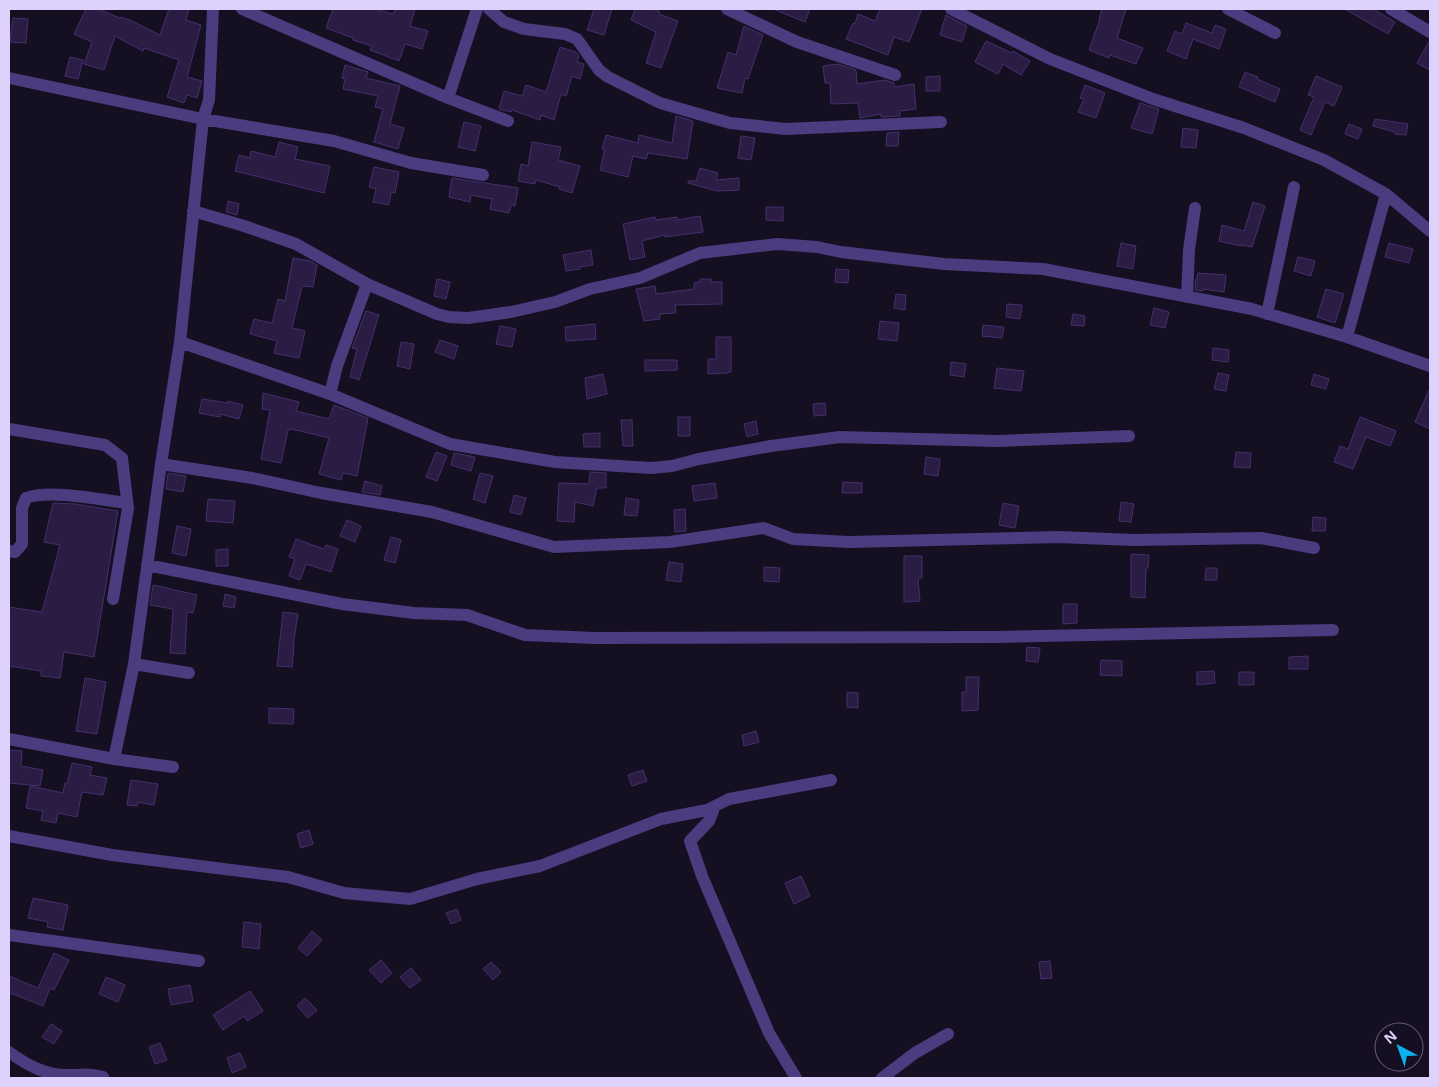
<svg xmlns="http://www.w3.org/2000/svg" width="1439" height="1087" viewBox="0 0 1439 1087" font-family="'Open Sans',sans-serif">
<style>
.building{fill:#2a1c42;stroke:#462f6d}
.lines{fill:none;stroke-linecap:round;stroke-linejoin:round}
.street{stroke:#4a3c7f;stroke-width:12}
</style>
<rect width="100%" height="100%" fill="#150f22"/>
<path class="building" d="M86 9H98L120 18V17L130 20 160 35 169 9H189L186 20 201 25 187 77 202 81 197 98 187 95 184 103 167 97 179 60 144 48 143 51 115 36 104 70 84 64 92 42 74 34Z
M333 9H375L393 14 395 9H415L410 26 428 31 422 49 405 44 399 61 370 50 372 46 353 40V38L326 28Z
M594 9H612L604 35 587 30Z
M635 9H653L660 12 659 14 678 21 661 68 646 63 656 32 631 20Z
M773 9H810L805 22Z
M880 9H922L909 42 894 37 888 55 846 39 853 23 855 24 858 14 875 21Z
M1102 9H1126L1117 38 1143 48 1136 64 1110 55 1109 58 1089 50 1100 19H1099Z
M1345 9H1373L1395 22 1388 34Z
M946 15 967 26 962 42 940 35Z
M13 18 28 19 26 43 10 42Z
M1186 23 1212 33 1215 25 1226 29 1219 49 1193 39 1186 59 1167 51 1175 31 1182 34Z
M744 26 763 35 748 79 745 78 742 93 717 88 728 52 736 55Z
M1430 40V70L1417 63Z
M986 41 1012 53 1013 51 1030 61 1021 75 1003 64 998 74 975 62Z
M560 47 576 52 579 56 577 62 584 64 580 79 572 76 566 96 561 94 554 120 541 115 540 120 512 110 511 112 499 109 504 91 522 96 526 85 546 92Z
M70 57 83 60 78 79 65 76Z
M838 64 856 70 857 84 885 80 894 83 895 87 914 84 916 109 900 111V116L881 117V114L860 118 858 103 831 104 830 83H825L823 66Z
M345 65 368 72 366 78 400 86 390 124 404 128 398 149 374 142 383 109 375 107 378 96 343 89 345 79 342 78Z
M1245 72 1258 77 1257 79 1280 89 1275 102 1239 87Z
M940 76V91H926V77Z
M1316 76 1342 87 1334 106 1325 102 1311 135 1300 130 1314 97 1308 95Z
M1085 85 1105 93 1096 118 1078 112 1084 99 1080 98Z
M1140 103 1159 109 1152 134 1131 128Z
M676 116 693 121 687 159 648 153 646 159 633 156 628 177 600 170 605 149H602L606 135 638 143 639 135 672 143Z
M1375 119 1408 124 1406 135 1395 134V132L1373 126Z
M464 122 481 126 475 151 458 147Z
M1349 124 1362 129 1358 139 1345 134Z
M1183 128 1198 130 1196 148 1181 147Z
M899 132 898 146H886L887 133Z
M741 136 755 138 751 160 738 158Z
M279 142 298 147 295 159 330 166 324 193 235 171 239 155 250 158 251 151 275 157Z
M532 142 561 147 558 160 580 166 572 193 559 189 560 187 536 180 535 184 518 181 521 164 528 166Z
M374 167 399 172 395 193 391 192 389 205 373 202 376 189 369 187Z
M700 168 718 173 716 180 739 178V190L717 191 688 183V181H696Z
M452 178 518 188 515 206 511 205 509 213 490 209 492 199 471 195 470 202 449 197Z
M228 201 239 204 237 215 226 212Z
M1253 202 1265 206 1252 247 1241 245V246L1219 241 1222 225 1244 231Z
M766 207H783V221L766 220Z
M700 216 703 232 665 237V235L642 241 645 257 630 260 623 224 655 217 656 220 677 217V220Z
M1121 243 1136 246 1133 269 1117 266Z
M1389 243 1413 249 1409 263 1385 257Z
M591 250 593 265 580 267V269L566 271 563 255Z
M1298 257 1315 261 1311 276 1294 271Z
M293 258 310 261 317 265 313 287 302 286 292 328 305 331 299 358 274 353 277 341 250 334 254 319 272 323 278 299 285 301Z
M836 269 849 270 848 283 835 282Z
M1198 273 1226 275 1224 292 1203 289V291L1195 290 1196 279H1197Z
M437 279 450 282 446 299 434 296Z
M700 279H711V282H722V304L675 305 676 313 659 314 660 319 644 321 636 289 655 286 656 294 694 289V283L700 282Z
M1326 289 1344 294 1335 323 1317 317Z
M896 294 906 295 905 310 894 308Z
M1007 304 1022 305 1020 319 1006 317Z
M1154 308 1169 312 1165 328 1150 325Z
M366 311 379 315 359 380 350 377 357 349 352 348Z
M1073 314 1085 316 1084 326 1071 325Z
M880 321 899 323 897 341 878 339Z
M595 324 596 339 566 341 565 327Z
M983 325 1004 327 1002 338 982 336Z
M500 326 516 329 512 347 496 344Z
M716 337H731V372H728V373L708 374V359H716Z
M440 340 458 346 454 359 435 352Z
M401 342 414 344 410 369 397 366Z
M1213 348 1229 350 1228 362 1212 360Z
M645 360H677V370L645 371Z
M951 362 966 364 964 377 950 375Z
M997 368 1024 371 1021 391 994 388Z
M1218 373 1229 375 1226 391 1214 389Z
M603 374 607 394 587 399 585 378Z
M1314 374 1329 379 1326 389 1311 385Z
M1430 388V429L1415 422Z
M263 393 299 402 296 411 329 419 334 405 368 418 357 476 343 473 341 480 319 474 329 438 292 429 288 430 281 463 261 459 270 410 262 409Z
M202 399 228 403V401L243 405 239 419 220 414V417L199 413Z
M825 403 826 415 814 416 813 404Z
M678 417H690V436H678Z
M1360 417 1396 431 1390 446 1366 437 1353 469 1334 462 1340 446 1348 449Z
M621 420H632L633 446H623Z
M756 421 758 434 747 437 744 424Z
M600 433V447H584L583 434Z
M436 452 447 456 437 481 426 477Z
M1236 452 1251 453 1250 468 1234 467Z
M454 453 475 457 471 471 451 465Z
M926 457 940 459 938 476 924 474Z
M590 472 606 473V488H597L593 506 575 502 574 522 557 521 559 483 589 484Z
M168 473 186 476 183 492 166 489Z
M480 473 493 476 485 503 473 499Z
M365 481 382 486 380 495 362 492Z
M843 482 862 483V493H842Z
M715 483 717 498 694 501 692 486Z
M514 495 526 498 521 515 510 512Z
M626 498 639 500 637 516 624 515Z
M208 499 235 501 233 523 206 521Z
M1121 502 1134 504 1131 522 1119 521Z
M53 503 75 504 118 511 94 657 64 652 60 678 41 676V671L9 666V607L42 612 60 545 44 542Z
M1003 503 1019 506 1015 528 999 525Z
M685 509 686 531 675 532 674 510Z
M1313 517 1326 518 1325 531H1312Z
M347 520 361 526 355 542 340 536Z
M177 526 191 529 186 556 172 553Z
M391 537 401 540 395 563 384 560Z
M296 539 324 549 326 545 338 549 331 572 306 564 300 580 289 576 295 559 289 557Z
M228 549V566H216V550Z
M1131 554 1149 555 1148 568H1146L1145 598 1131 597Z
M904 556H922V578H918L920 601 904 602Z
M669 562 683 564 681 582 666 580Z
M764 567 780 568 779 582 764 581Z
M1206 568H1217V580H1205Z
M153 585 197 595 193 613 187 612 185 654 170 653 173 609 150 605Z
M225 594 236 597 234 608 223 606Z
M1063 604H1077V623L1063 624Z
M283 612 298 614 293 645H294L292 667 277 666Z
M1027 647 1040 648 1038 662 1026 661Z
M1308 656V669H1289V657Z
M1101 660 1122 661V676L1100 675Z
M1214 671 1215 683 1197 685V672Z
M1239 672H1254V685H1239Z
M966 677H979L978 710 962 711V692H966Z
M85 678 106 682 97 734 76 731Z
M847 692 858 693V708L847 707Z
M269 708 294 709 293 724 269 723Z
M756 731 759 742 744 746 742 735Z
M9 750 22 751 21 766 43 770 40 786 9 783Z
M72 763 92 767 90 775 107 778 103 795 82 792 77 817 58 813 56 823 41 820 43 811 26 808 30 786 63 793 65 783 67 784Z
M643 770 647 781 632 786 628 775Z
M131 780 158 784 154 805 138 802 137 806 127 805Z
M309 830 313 844 301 848 297 834Z
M801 876 810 896 794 904 785 883Z
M33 898 68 905 63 930 47 927 48 922 28 918Z
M457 909 461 920 451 924 446 913Z
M244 922 261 924 259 949 242 947Z
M312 931 322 940 307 956 298 948Z
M54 953 69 960 54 990 50 988 43 1006 13 994H9V976L38 988Z
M381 960 392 973 381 983 369 970Z
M1050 961 1052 978 1041 979 1039 962Z
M491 962 501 972 493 980 483 969Z
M411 968 421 980 410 988 400 977Z
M106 977 125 985 118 1002 99 994Z
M190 985 193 1001 171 1005 168 989Z
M250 991 263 1011 247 1021 244 1016 223 1030 213 1015Z
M305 998 317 1010 308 1018 297 1006Z
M51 1024 62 1031 54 1044 42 1037Z
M160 1043 167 1060 155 1064 149 1047Z
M240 1053 246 1067 232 1073 227 1058Z"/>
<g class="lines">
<path class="street" d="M242 9 448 98 508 121
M489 9 504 22 524 29 565 34 577 39 599 70 608 77 660 103 730 123 786 129 941 122
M727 9 797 42 895 75
M951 9 1050 59 1153 99 1244 128 1324 160 1386 194 1430 231
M1228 9 1275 33
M1391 9 1430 32
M9 78 203 119 334 141 411 163 483 175
M448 98 477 9
M193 211 241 225 296 244 367 284 437 314 449 317 468 318 511 312 555 302 590 289 640 278 700 253 777 244 817 247 841 252 944 264 1043 269 1252 309 1347 337 1430 366
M1187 297 1189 250 1195 208
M1267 314 1294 187
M1347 337 1386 194
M180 342 330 394 337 366 367 284
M330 394 450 444 555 462 651 468 672 466 699 459 771 446 840 437 998 441 1129 436
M9 429 105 445 122 458 128 508 113 599
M161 464 252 478 321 493 432 512 554 547 670 542 764 528 793 539 849 542 1058 537 1134 540 1261 538 1314 548
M9 551 15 552 22 544V508L26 498C50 489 101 500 127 503
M147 565 342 604 414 613 467 615 525 635 594 638 997 637 1333 630
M134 664 189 673
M9 739 114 759 173 767
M114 759 134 664 161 464 180 342 203 119 209 100 213 9
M715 806 709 821 690 841 702 876 769 1033 796 1078
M9 836 112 855 288 877 344 893 410 899 477 879 540 866 661 819 707 810 729 799 831 780
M9 935 199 961
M9 1052C28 1066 47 1076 71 1075 85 1075 89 1073 103 1077
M882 1078 915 1053 948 1034"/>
</g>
<rect width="1439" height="1087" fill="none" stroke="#ded2fd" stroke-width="20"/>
<g transform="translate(1399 1047) rotate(319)"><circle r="24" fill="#150f22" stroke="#655d7a"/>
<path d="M0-4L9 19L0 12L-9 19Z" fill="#0cb2ef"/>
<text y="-8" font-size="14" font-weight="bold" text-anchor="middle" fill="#ded2fd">N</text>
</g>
</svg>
